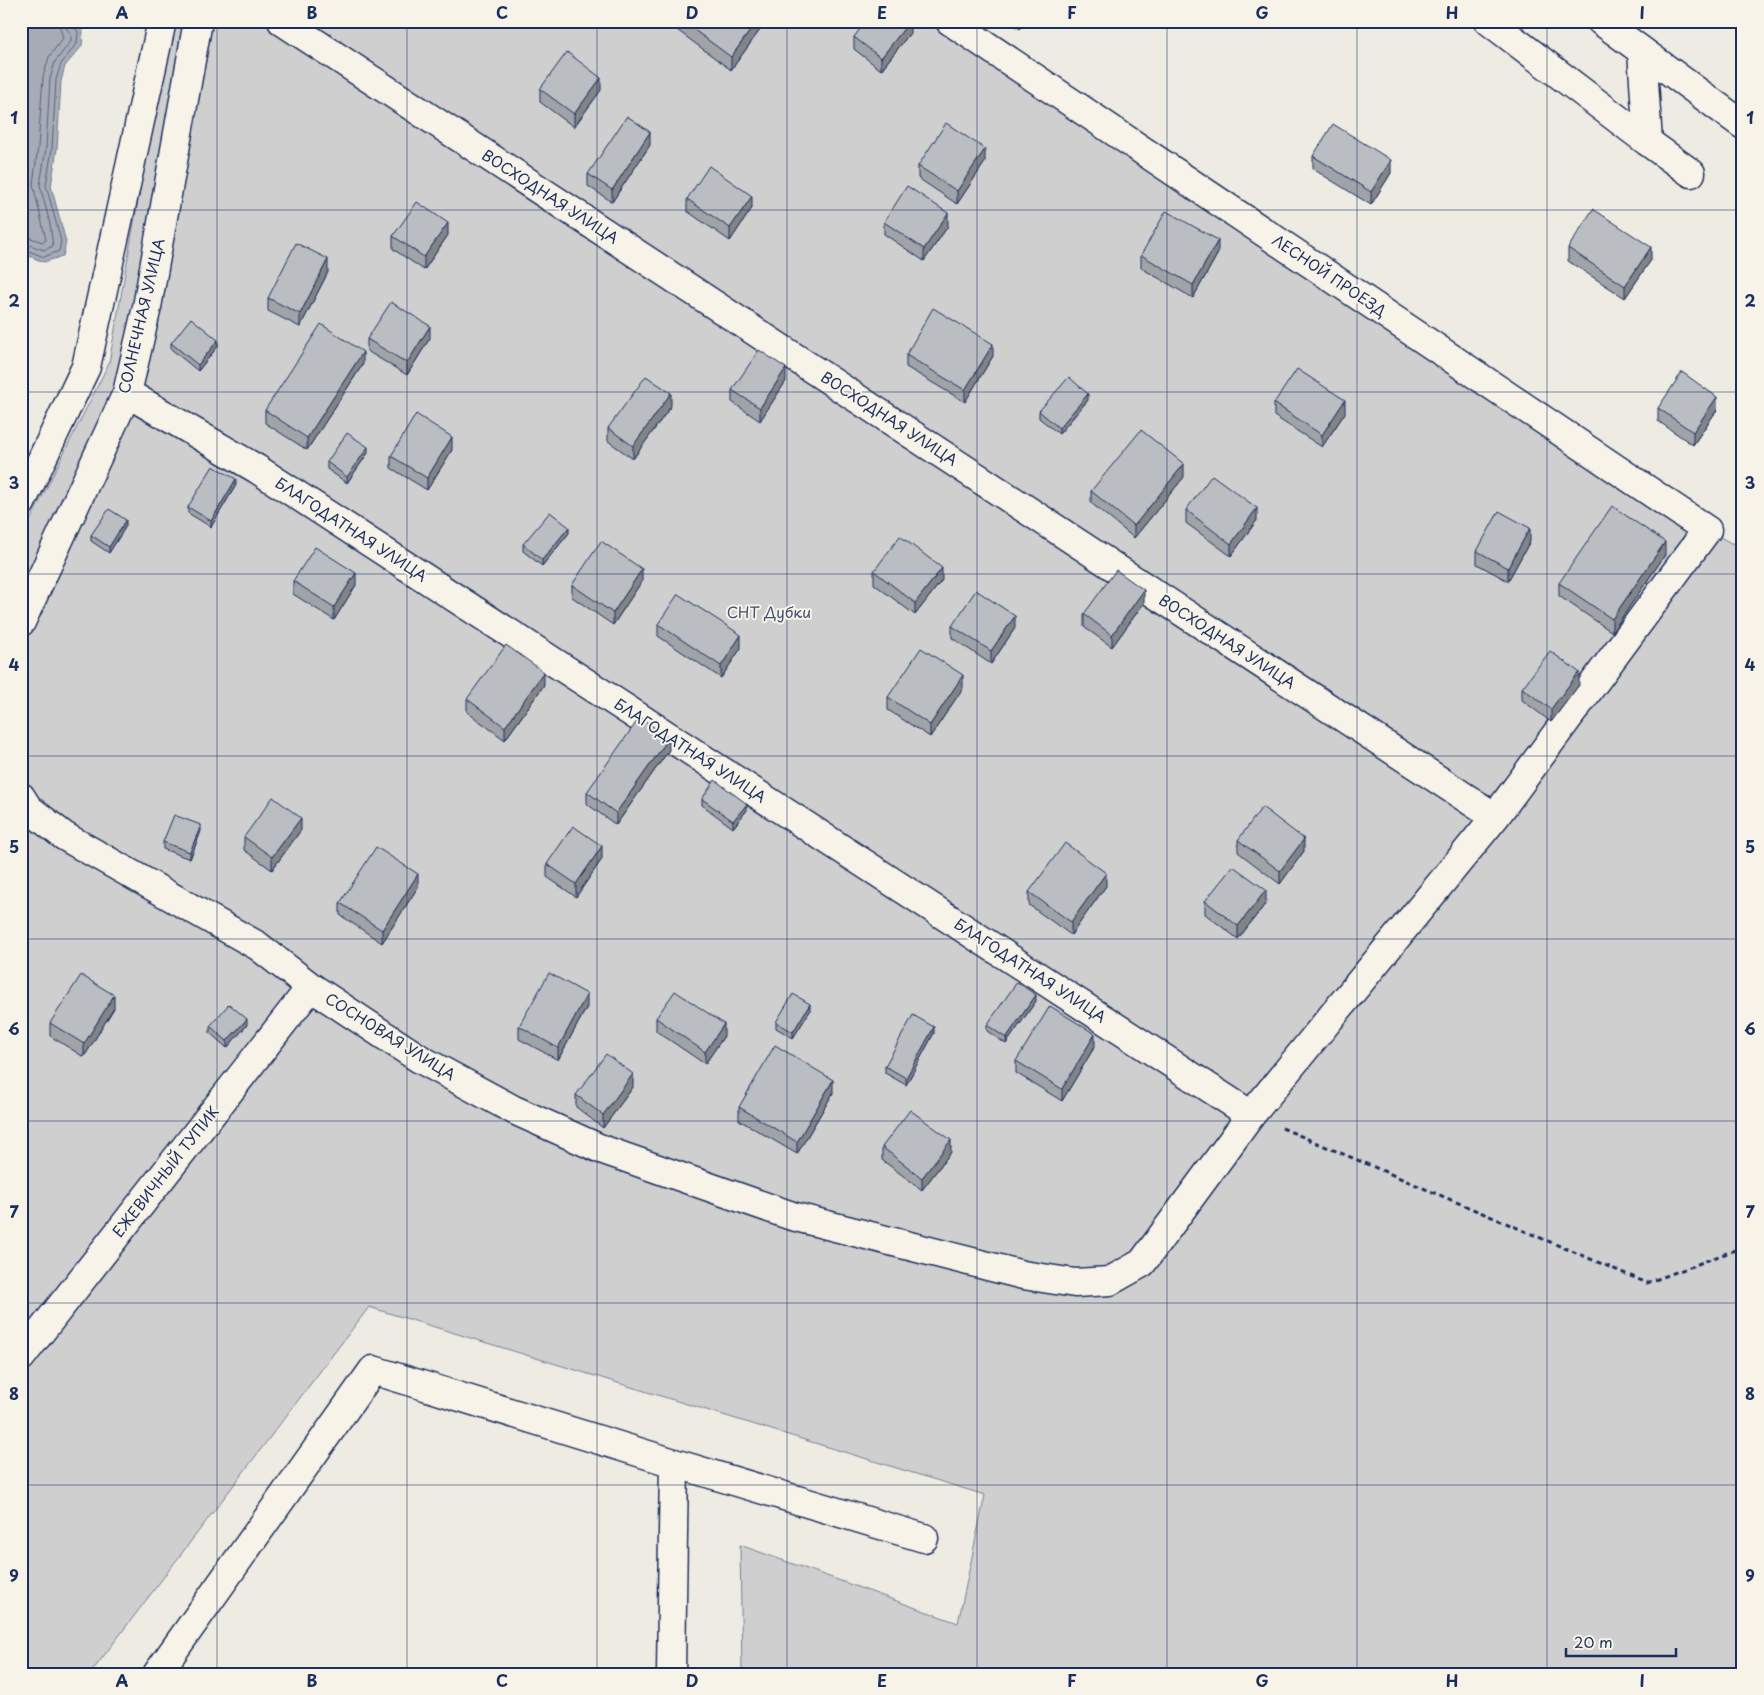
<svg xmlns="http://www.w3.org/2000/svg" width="1764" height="1695" viewBox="0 0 1764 1695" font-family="'Playpen Sans',sans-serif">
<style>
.green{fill:#cfcfcf;stroke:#757f96}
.water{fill:#a6abb5;stroke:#6e7992}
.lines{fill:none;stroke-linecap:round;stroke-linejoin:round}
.shore{stroke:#536181;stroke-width:1}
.minor-casing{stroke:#1b2f5e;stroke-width:31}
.path{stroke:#1b2f5e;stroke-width:3;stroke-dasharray:5 4;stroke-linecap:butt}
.minor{stroke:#f7f3e8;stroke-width:28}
.wall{fill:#a0a3a7;stroke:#1b2f5e}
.shaded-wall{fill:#828488;stroke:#1b2f5e}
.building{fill:#babdc2;stroke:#1b2f5e}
.grid{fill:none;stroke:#1b2f5e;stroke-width:1;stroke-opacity:0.55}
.labels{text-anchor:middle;stroke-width:4;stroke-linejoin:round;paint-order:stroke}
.street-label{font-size:15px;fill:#1b2f5e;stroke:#f7f3e8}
.park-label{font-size:15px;fill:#3f4f75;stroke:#f7f3e8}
.neatline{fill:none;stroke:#1b2f5e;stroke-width:2}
.grid-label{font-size:16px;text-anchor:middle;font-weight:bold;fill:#1b2f5e}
</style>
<rect width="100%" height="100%" fill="#eeebe2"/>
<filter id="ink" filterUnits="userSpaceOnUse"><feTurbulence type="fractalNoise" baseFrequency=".02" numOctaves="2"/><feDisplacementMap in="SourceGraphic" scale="10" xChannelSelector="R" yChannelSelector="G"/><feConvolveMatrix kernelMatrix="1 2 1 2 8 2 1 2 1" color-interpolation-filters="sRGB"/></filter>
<g filter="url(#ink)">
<path class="green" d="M170 21H950L1707 530 1733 544 1743 530V1674H742L740 1545 958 1623 985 1495 369 1307 90 1674 21 1672V539L109 363Z"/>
<path class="water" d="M21 21H74L83 29 82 46 65 66 61 81 57 149 51 186 66 242 63 256 44 262 21 253Z"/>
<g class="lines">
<path class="shore" d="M21 235 43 242 46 240 33 184 38 147 43 77 49 57 63 38 58 21
M21 242 44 250 53 246 50 224 40 185 46 148 50 79 55 62 71 41V34L66 28 65 21
M21 248 44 257 59 251 61 241 46 185 52 149 56 80 61 64 77 43 78 32 71 21"/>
<g class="minor-casing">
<path id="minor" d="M282 21 1495 817
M1489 21 1648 142 1691 173
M1601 21 1743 125
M1642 51 1648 142
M127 393 257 469 1251 1115
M21 503 86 367 162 21
M21 622 127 393 147 307 198 21
M21 797 28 808 64 836 258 946 311 987 420 1059 514 1110 601 1149 792 1216 1023 1275 1075 1283 1110 1281 1142 1263 1251 1115 1495 817 1707 530 950 21
M21 1357 311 987
M674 1463 924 1538
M157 1674 373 1370 674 1463 671 1674"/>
</g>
<path class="path" d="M1282 1128 1647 1283 1743 1247"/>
<use href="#minor" class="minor"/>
</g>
<path class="wall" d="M677 21H765V23L731 70 677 30Z
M1008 21H1026L1020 29Z
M1064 21H1075L1071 26Z
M910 33 881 70 854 49V37Z
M540 89 601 90 574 127 540 102Z
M650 145 612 202 588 186V174Z
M1313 156 1391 173 1371 205 1313 169Z
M985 162 957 204 918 178V166Z
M687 199 752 208 730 241 687 211Z
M884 222 948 226 924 261 884 234Z
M448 235 424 270 393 249V236Z
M1568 248 1651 260 1625 298 1568 261Z
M1218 253 1193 298 1141 268V255Z
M328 272 300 327 268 311V298Z
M430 338 407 375 367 351V339Z
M171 343 218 346 198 371 171 349Z
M906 355 993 356 965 402 906 367Z
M363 364 307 450 265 423V410Z
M786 381 760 421 732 402V390Z
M1088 400 1059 434 1039 418V411Z
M1274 403 1345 413 1322 447 1274 416Z
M671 406 633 459 608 441V428Z
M1658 408 1717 410 1693 445 1658 421Z
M452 450 427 490 391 468V456Z
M368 453 347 483 327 469V462Z
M1184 477 1134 538 1091 503V491Z
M236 485 211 527 188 513V507Z
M1186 510 1257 520 1231 556 1186 523Z
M126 526 109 553 91 541V535Z
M569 533 542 566 523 551V544Z
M1530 541 1508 581 1477 564V551Z
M1665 555 1612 632 1559 596V583Z
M874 571 942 580 915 615 874 584Z
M293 581 356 585 334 620 293 594Z
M642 581 613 625 572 597V585Z
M1144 603 1112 647 1084 627V614Z
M658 624 741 648 721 678 658 636Z
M952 626 1015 628 991 664 952 638Z
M544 685 505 740 467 712V699Z
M1579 685 1551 722 1522 700V688Z
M963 688 930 737 888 710V697Z
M669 750 616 825 587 804V792Z
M702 799 747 810 733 828 702 805Z
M301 830 272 870 244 850V837Z
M201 831 190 859 163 849V842Z
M1238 840 1304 851 1280 884 1238 852Z
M602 859 576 897 547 877V864Z
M1106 886 1071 935 1029 905V892Z
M418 887 382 943 340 915V903Z
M1205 901 1266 903 1238 939 1205 914Z
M1036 1001 1006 1044 987 1031V1025Z
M587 1007 558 1060 519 1039V1026Z
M114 1008 84 1057 50 1036V1023Z
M810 1011 793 1038 776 1028V1022Z
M656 1018 724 1036 705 1064 656 1031Z
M247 1025 227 1048 210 1033V1026Z
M934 1033 906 1085 885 1073V1066Z
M1095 1046 1062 1101 1016 1073V1061Z
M633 1087 603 1128 576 1107V1095Z
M833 1093 797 1154 739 1120V1107Z
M882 1147 951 1152 922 1190 882 1160Z"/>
<path class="shaded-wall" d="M757 21H765V23L731 70V57Z
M910 21V33L881 70V58Z
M1020 21H1026L1020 29Z
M601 78V90L574 127V114Z
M650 132V145L612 202V190Z
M985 149V162L957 204V191Z
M1391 160V173L1371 205V192Z
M752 196V208L730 241V228Z
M948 213V226L924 261V249Z
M448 223V235L424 270V257Z
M1218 240V253L1193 298V285Z
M1651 247V260L1625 298V286Z
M328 259V272L300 327V314Z
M430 326V338L407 375V363Z
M218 340V346L198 371V365Z
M993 344V356L965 402V390Z
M363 352V364L307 450V438Z
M786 368V381L760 421V408Z
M671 393V406L633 459V446Z
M1088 394V400L1059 434V428Z
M1717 397V410L1693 445V432Z
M1345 400V413L1322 447V435Z
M452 437V450L427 490V478Z
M368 447V453L347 483V477Z
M1184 464V477L1134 538V526Z
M236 479V485L211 527V521Z
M1257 508V520L1231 556V544Z
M126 520V526L109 553V547Z
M569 527V533L542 566V560Z
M1530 528V541L1508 581V568Z
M1665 542V555L1612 632V619Z
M942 568V580L915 615V603Z
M642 569V581L613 625V613Z
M356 573V585L334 620V607Z
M1144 590V603L1112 647V635Z
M1015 616V628L991 664V651Z
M741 635V648L721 678V666Z
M544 672V685L505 740V727Z
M1579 672V685L1551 722V709Z
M963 675V688L930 737V725Z
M669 738V750L616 825V813Z
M747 804V810L733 828V821Z
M301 818V830L272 870V857Z
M201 825V831L190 859V852Z
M26 836V842L21 850V843Z
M1304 839V851L1280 884V871Z
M602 846V859L576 897V884Z
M1106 873V886L1071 935V922Z
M418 874V887L382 943V930Z
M1266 890V903L1238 939V926Z
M587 994V1007L558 1060V1048Z
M114 995V1008L84 1057V1044Z
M1036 995V1001L1006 1044V1038Z
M810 1004V1011L793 1038V1032Z
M247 1019V1025L227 1048V1041Z
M724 1024V1036L705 1064V1052Z
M934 1027V1033L906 1085V1078Z
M1095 1034V1046L1062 1101V1089Z
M633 1074V1087L603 1128V1115Z
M833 1080V1093L797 1154V1142Z
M951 1140V1152L922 1190V1178Z"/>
<path class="building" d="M682 21H757L731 57Z
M866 21H910L881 58 854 37Z
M567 52 601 78 574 114 540 89Z
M627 116 650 132 612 190 588 174Z
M946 123 985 149 957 191 918 166Z
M1333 124 1391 160 1371 192 1313 156Z
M709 166 752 196 730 228 687 199Z
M907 186 948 213 924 249 884 222Z
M417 202 448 223 424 257 393 236Z
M1593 209 1651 247 1625 286 1568 248Z
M1166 211 1218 240 1193 285 1141 255Z
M296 243 328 259 300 314 268 298Z
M391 302 430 326 407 363 367 339Z
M933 308 993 344 965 390 906 355Z
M191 318 218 340 198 365 171 343Z
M321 324 363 352 307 438 265 410Z
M759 350 786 368 760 408 732 390Z
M1297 369 1345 400 1322 435 1274 403Z
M1682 372 1717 397 1693 432 1658 408Z
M646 376 671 393 633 446 608 428Z
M1069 377 1088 394 1059 428 1039 411Z
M416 414 452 437 427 478 391 456Z
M1141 430 1184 464 1134 526 1091 491Z
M347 433 368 447 347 477 327 462Z
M213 466 236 479 211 521 188 507Z
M1212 475 1257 508 1231 544 1186 510Z
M1612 506 1665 542 1612 619 1559 583Z
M109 509 126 520 109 547 91 535Z
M1499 511 1530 528 1508 568 1477 551Z
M550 512 569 527 542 560 523 544Z
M900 536 942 568 915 603 874 571Z
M601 541 642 569 613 613 572 585Z
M315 547 356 573 334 607 293 581Z
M1116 570 1144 590 1112 635 1084 614Z
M976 590 1015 616 991 651 952 626Z
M678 594 741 635 721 666 658 624Z
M506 645 544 672 505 727 467 699Z
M921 648 963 675 930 725 888 697Z
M1550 651 1579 672 1551 709 1522 688Z
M640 717 669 738 616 813 587 792Z
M715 780 747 804 733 821 702 799Z
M273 797 301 818 272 857 244 837Z
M1262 807 1304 839 1280 871 1238 840Z
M174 815 201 825 190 852 163 842Z
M573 826 602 846 576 884 547 864Z
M21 833 26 836 21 843Z
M1065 843 1106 873 1071 922 1029 892Z
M376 847 418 874 382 930 340 903Z
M1233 866 1266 890 1238 926 1205 901Z
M549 973 587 994 558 1048 519 1026Z
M81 975 114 995 84 1044 50 1023Z
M1017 982 1036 995 1006 1038 987 1025Z
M675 991 724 1024 705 1052 656 1018Z
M793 994 810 1004 793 1032 776 1022Z
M229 1004 247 1019 227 1041 210 1026Z
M1050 1006 1095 1034 1062 1089 1016 1061Z
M913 1015 934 1027 906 1078 885 1066Z
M775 1045 833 1080 797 1142 739 1107Z
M606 1054 633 1074 603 1115 576 1095Z
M910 1110 951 1140 922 1178 882 1147Z"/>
</g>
<path class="grid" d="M217 21V1674M407 21V1674M597 21V1674M787 21V1674M977 21V1674M1167 21V1674M1357 21V1674M1547 21V1674M21 210H1743M21 392H1743M21 574H1743M21 756H1743M21 939H1743M21 1121H1743M21 1303H1743M21 1485H1743"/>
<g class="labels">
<g class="street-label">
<text transform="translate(550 197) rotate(33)" y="5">ВОСХОДНАЯ УЛИЦА</text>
<text transform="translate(1329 276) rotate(34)" y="5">ЛЕСНОЙ ПРОЕЗД</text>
<text transform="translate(142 316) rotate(-77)" y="5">СОЛНЕЧНАЯ УЛИЦА</text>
<text transform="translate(889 419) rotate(33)" y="5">ВОСХОДНАЯ УЛИЦА</text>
<text transform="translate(351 530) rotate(33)" y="5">БЛАГОДАТНАЯ УЛИЦА</text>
<text transform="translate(1227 642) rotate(33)" y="5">ВОСХОДНАЯ УЛИЦА</text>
<text transform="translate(690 751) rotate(33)" y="5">БЛАГОДАТНАЯ УЛИЦА</text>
<text transform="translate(1030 971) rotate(33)" y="5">БЛАГОДАТНАЯ УЛИЦА</text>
<text transform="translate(390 1037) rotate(32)" y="5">СОСНОВАЯ УЛИЦА</text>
<text transform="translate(166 1172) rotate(-52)" y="5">ЕЖЕВИЧНЫЙ ТУПИК</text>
</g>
<g class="park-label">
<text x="769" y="618">СНТ Дубки</text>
</g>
</g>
<rect width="1764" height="1695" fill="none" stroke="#f7f3e8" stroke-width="55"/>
<path d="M1566 1648v8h110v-8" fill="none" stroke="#1b2f5e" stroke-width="2.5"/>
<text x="1574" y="1648" font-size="15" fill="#1b2f5e" stroke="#f7f3e8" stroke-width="4" paint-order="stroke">20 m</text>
<rect x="28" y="28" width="1708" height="1640" class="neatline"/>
<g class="grid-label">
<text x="122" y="19">A</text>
<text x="312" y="19">B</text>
<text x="502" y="19">C</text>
<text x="692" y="19">D</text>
<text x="882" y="19">E</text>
<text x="1072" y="19">F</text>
<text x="1262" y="19">G</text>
<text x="1452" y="19">H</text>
<text x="1642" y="19">I</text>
<text x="14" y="124">1</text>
<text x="1750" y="124">1</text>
<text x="14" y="307">2</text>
<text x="1750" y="307">2</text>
<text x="14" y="489">3</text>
<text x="1750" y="489">3</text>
<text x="14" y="671">4</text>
<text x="1750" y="671">4</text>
<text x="14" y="853">5</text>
<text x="1750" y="853">5</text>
<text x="14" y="1035">6</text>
<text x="1750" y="1035">6</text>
<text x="14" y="1218">7</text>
<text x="1750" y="1218">7</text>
<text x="14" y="1400">8</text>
<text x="1750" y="1400">8</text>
<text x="14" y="1582">9</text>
<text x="1750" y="1582">9</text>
<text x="122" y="1687">A</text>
<text x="312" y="1687">B</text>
<text x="502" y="1687">C</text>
<text x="692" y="1687">D</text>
<text x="882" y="1687">E</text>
<text x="1072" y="1687">F</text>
<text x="1262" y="1687">G</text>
<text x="1452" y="1687">H</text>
<text x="1642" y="1687">I</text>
</g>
</svg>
